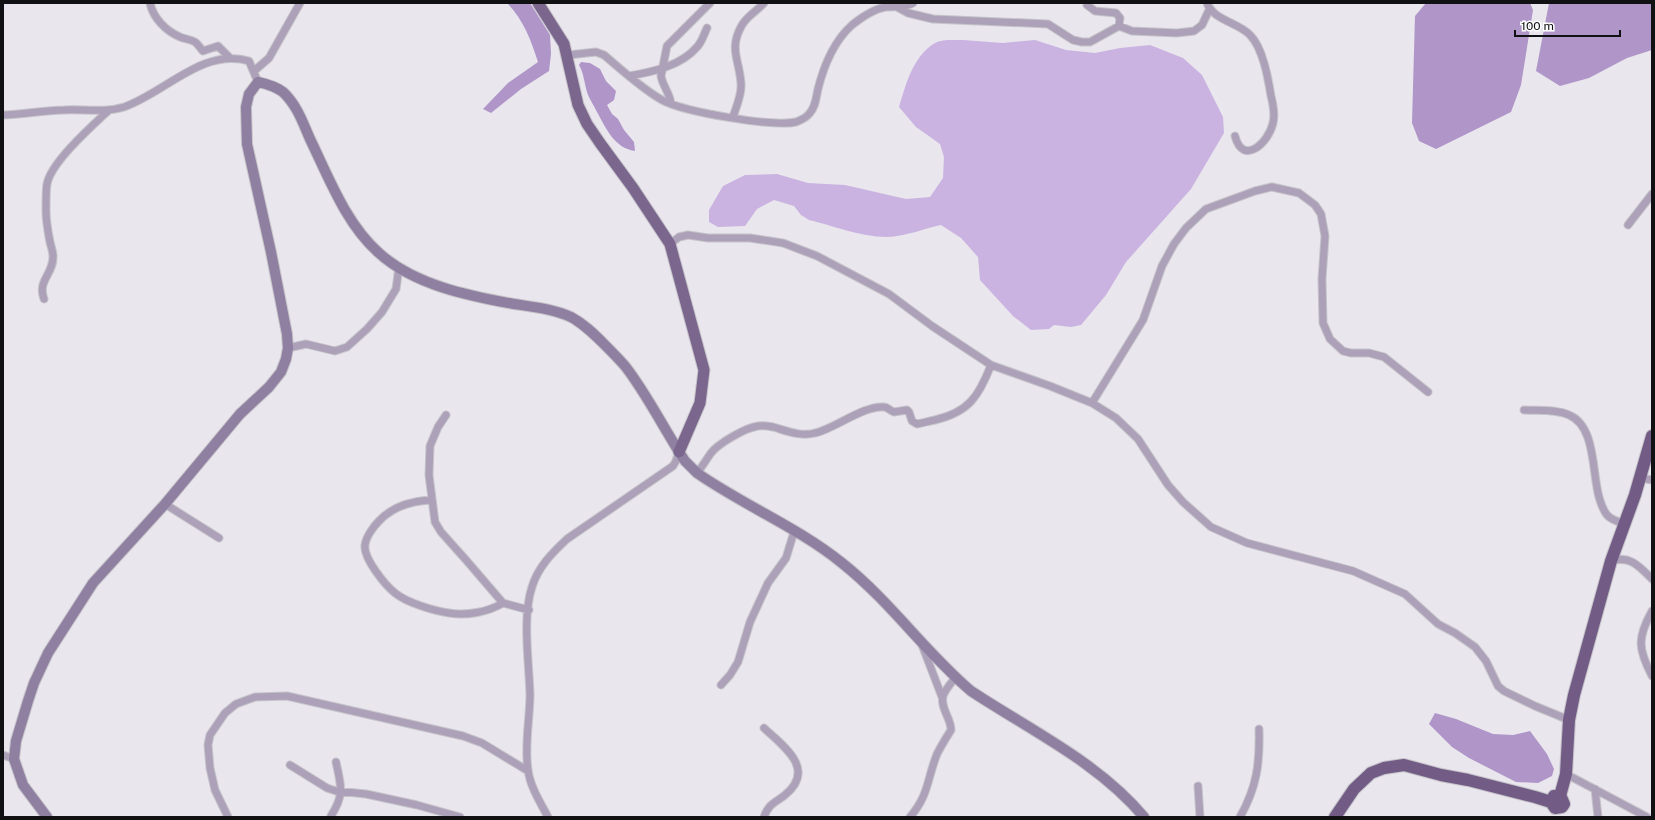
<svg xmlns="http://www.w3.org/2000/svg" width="1655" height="820" viewBox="0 0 1655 820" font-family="'Public Sans',sans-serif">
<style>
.green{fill:#cab3e1}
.water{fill:#af95c8}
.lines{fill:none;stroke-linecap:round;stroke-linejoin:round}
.minor-casing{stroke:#c6c4ca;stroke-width:9}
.secondary-casing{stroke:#c6c4ca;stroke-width:12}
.primary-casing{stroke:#c6c4ca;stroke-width:13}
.trunk-casing{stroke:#c6c4ca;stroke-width:14}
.minor{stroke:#aca1b8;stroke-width:7}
.secondary{stroke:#8f7fa0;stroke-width:10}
.primary{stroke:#7b668e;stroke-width:11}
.trunk{stroke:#725c86;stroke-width:12}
</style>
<rect width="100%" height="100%" fill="#e9e6ed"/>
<path class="green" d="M963 40 1003 43 1035 40 1066 50 1095 53 1120 48 1150 45 1183 58 1202 75 1223 117 1224 133 1191 189 1126 262 1106 295 1081 325 1071 327 1054 325 1049 329 1031 330 1013 316 980 280 978 257 961 238 941 225C926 228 912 234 897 236 871 241 835 226 809 220L801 215 794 206 774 200 757 209 745 226 718 227 709 222V210L723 186 745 175 777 174 808 183 845 185 906 199 930 197 943 178 944 157 940 144 916 127 899 107C906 84 913 56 935 43 941 39 955 40 963 40Z"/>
<path class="water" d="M507 3H530L550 35 551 54 549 71 521 89 491 113 483 109 508 83 538 62C531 40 523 19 507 3Z
M1426 3H1530L1533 10 1521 85 1511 112 1436 149 1419 141 1412 123 1415 16Z
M1549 3H1564L1565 4 1568 3H1652V50L1627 58 1589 78 1560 86 1536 71Z
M581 62 590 63 600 69 606 81 616 91 614 100 607 105 612 114 618 119 624 130 634 142 635 151C614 148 606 128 597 112 594 105 589 99 587 92 584 82 584 74 579 65Z
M1435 713 1456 719 1493 734 1513 735 1530 731 1547 754 1554 769 1552 776 1538 783 1516 782 1469 758 1452 747 1429 724Z"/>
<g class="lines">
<g class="minor-casing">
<path id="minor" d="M150 3C153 18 166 31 180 37 184 39 190 39 195 42 198 44 200 48 203 51L218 46 229 57
M1088 3 1087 5 1095 11 1116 13 1120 18 1119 26
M1207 3C1214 21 1238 22 1250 35 1263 48 1268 78 1271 96 1273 104 1275 115 1273 123 1269 142 1243 167 1235 136
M897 7 908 13 933 19 1048 24 1073 40 1082 42H1090L1119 26 1132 31 1177 33 1194 31 1202 25 1209 10
M568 55 596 52 604 55C623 71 641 88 662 100 684 112 772 127 796 122 801 120 806 118 809 114 816 107 816 97 818 89 824 65 833 42 852 25 862 17 873 9 886 7 895 6 905 8 913 3
M254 71 269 58 300 3
M629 76C652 72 681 66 697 47 702 42 704 34 707 28
M671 104C670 93 663 87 661 76L667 46 710 3
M3 115C23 115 43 110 64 110 84 109 105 113 124 107 165 93 203 47 249 61L258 82
M733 117C736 107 742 95 741 84 740 61 728 49 742 25 747 16 757 11 764 3
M1628 225 1652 194
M670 244 679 237 688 235 708 238H750L783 243 817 256 889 294 932 326 991 365 1050 386 1092 403 1116 418 1138 439 1168 485 1183 502 1211 527 1247 543 1353 571 1405 594 1438 624 1455 633 1475 647 1486 661 1498 686 1504 691 1535 706 1569 720
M44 299C37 280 54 274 53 256 53 251 51 247 50 242 48 232 46 221 46 211 46 205 46 189 47 184 51 162 93 125 109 110
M288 348 306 344 335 351 347 347 367 329 382 312 396 289 399 267
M1092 403 1143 320 1162 266 1174 244 1186 228 1206 209 1255 191 1272 187 1299 193 1315 205 1321 214 1325 236 1322 279 1323 323 1330 339 1343 351 1351 353H1369L1384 357 1428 392
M1524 410C1538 411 1556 409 1569 415 1596 426 1592 473 1599 497 1601 504 1603 511 1608 516 1612 520 1619 522 1625 524
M446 415 438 427 430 446 429 475 435 522 441 532 466 560 503 603 529 610
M697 473C702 467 706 460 711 453 719 443 745 428 758 426 764 425 768 426 773 427 787 431 801 437 815 433 834 429 864 405 884 407 888 407 890 411 894 412L907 410 909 412 912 421 917 424C923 423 929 421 935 420 969 412 979 396 991 365
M1640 478 1652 480
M431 500C411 501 393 506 379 521 373 527 366 537 365 545 363 558 385 585 395 593 407 603 435 611 449 613 467 616 488 612 503 603
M165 504 219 538
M1611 561C1630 555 1639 566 1652 579
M1652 611C1637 638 1638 649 1652 676
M922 645 942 697
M721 685 730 675 738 662 750 622 768 583 786 558 794 532
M764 728C783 746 817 769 785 795 775 803 769 803 764 817
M3 755 14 759
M290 765 327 788 336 791 366 794 417 805 460 817
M1566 774 1647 817
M1198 786 1200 817
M1595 789 1598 817
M331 816C345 794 341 786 336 762
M228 817 215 790 210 768 208 745 210 735 225 713 236 704 255 697 287 696 463 736 482 743 528 771
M548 817C540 802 530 786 528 770 524 745 530 719 530 694 529 662 522 617 532 587 538 567 552 553 567 539L673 466 676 461 679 452
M910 817C929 795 927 779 937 754 941 746 946 738 951 730 951 718 940 708 943 696 945 690 951 683 955 678
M1240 817C1257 787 1260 763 1259 729"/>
</g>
<g class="secondary-casing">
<path id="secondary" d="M47 817 23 785 14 759 16 741 28 701 34 683 48 653 93 583 165 504 240 414 269 387 281 372 286 359 288 348 287 334 271 252 247 144 246 107 249 94 258 82C267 84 275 86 283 92 297 105 303 123 310 139 329 178 346 224 379 253 414 285 469 296 514 304 533 307 554 309 571 317 584 324 594 334 604 344 611 351 618 358 625 366 647 394 665 431 685 461L697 473C743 505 799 528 842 563 890 601 925 652 971 691 1030 730 1098 762 1144 817"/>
</g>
<g class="primary-casing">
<path id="primary" d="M538 3 564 44 578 105 587 124 600 143 633 188 670 244 704 370 700 403 679 452"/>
</g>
<g class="trunk-casing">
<path id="trunk" d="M1560 796 1566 774 1569 720 1574 695 1611 561 1635 495 1652 436
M1335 817 1354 789 1371 773 1384 768 1404 765 1441 775 1468 780 1535 797 1551 802 1555 808 1562 807 1564 804 1561 797 1554 796 1551 802"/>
</g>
<use href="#minor" class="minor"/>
<use href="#secondary" class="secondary"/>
<use href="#primary" class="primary"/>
<use href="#trunk" class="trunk"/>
</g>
<rect width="1655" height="820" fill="none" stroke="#111012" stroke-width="8"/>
<path d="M1515 30v6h105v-6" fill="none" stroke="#111012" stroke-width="2"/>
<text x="1521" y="30" font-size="12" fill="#111012" stroke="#ffffff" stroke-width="3" paint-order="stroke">100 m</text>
</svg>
